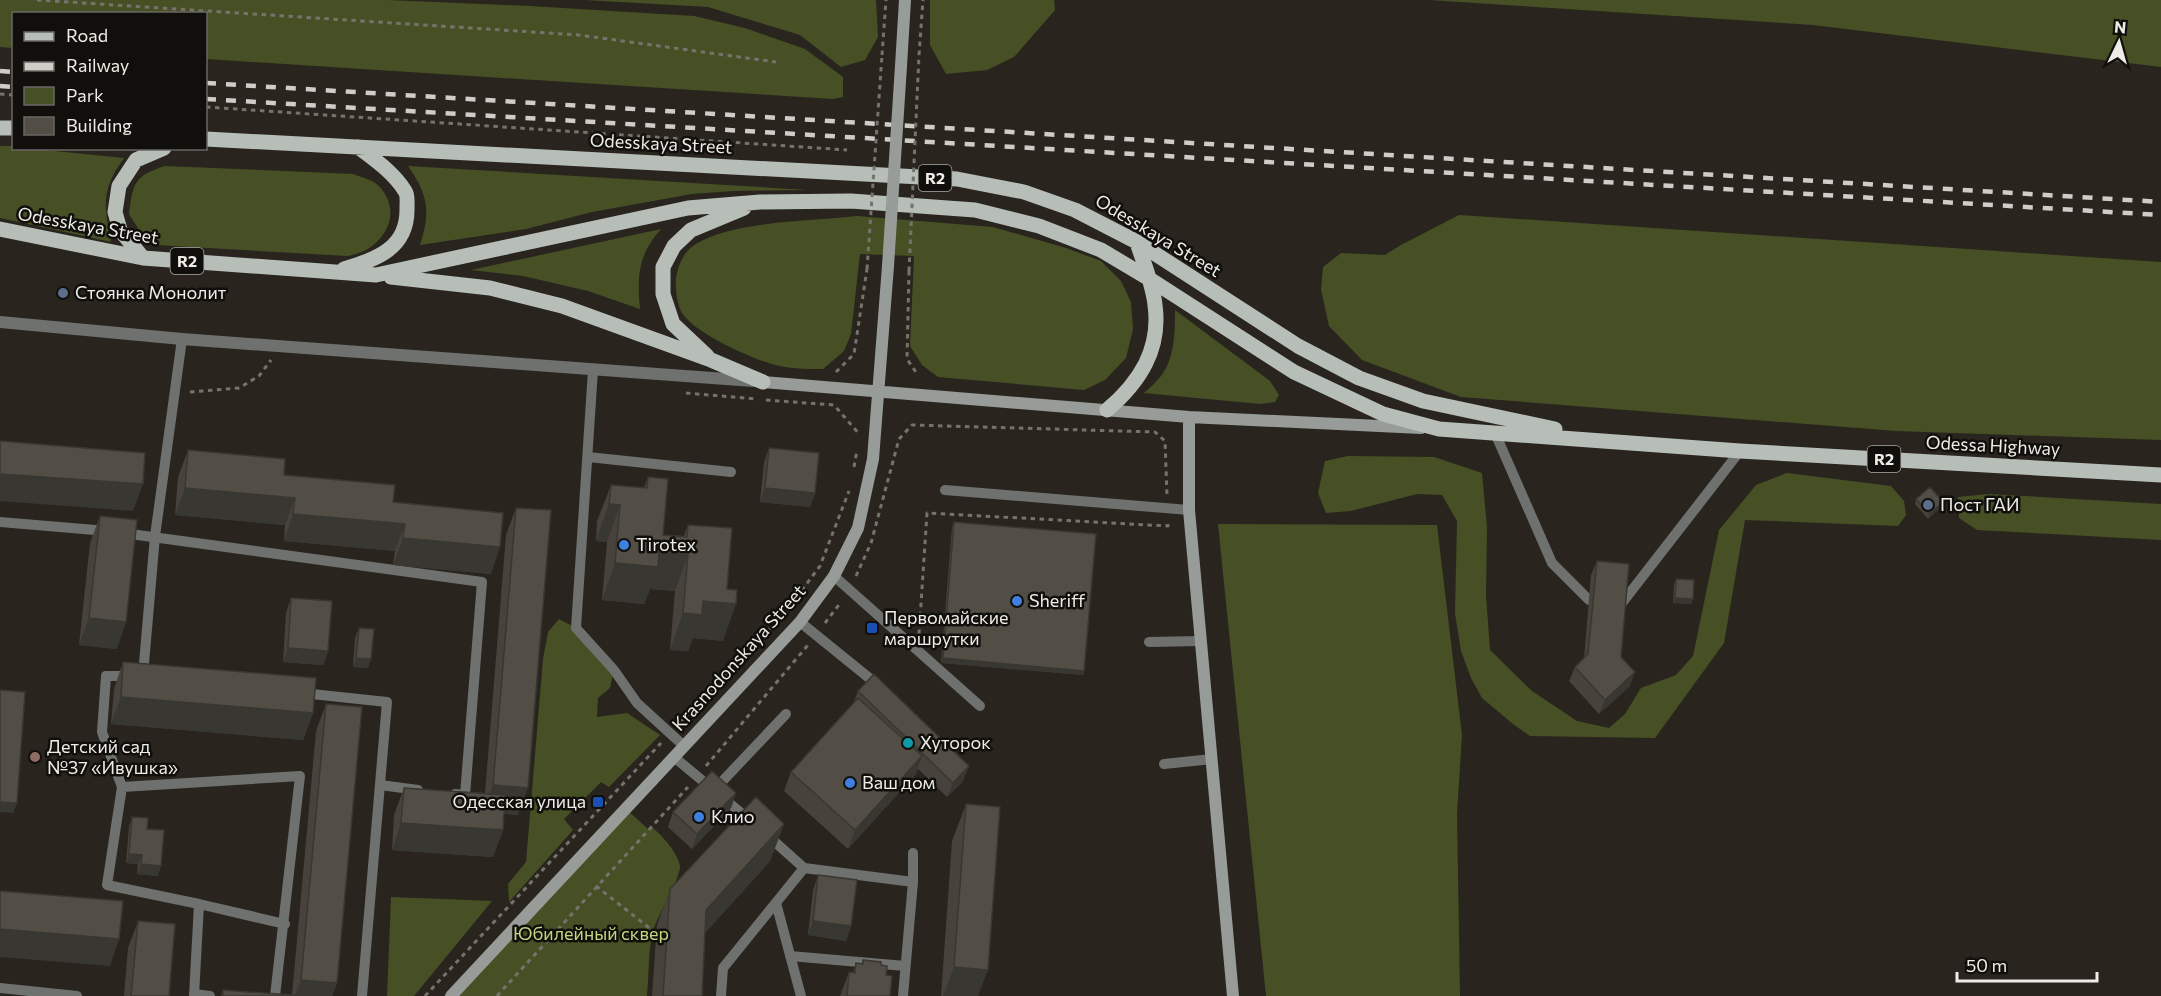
<svg xmlns="http://www.w3.org/2000/svg" width="2161" height="996" viewBox="0 0 2161 996" font-family="Commissioner,sans-serif">
<style>
.green{fill:#465024}
.lines{fill:none;stroke-linecap:round;stroke-linejoin:round}
.path{stroke:#76736d;stroke-width:3;stroke-dasharray:4.5 4.5;stroke-linecap:butt}
.lane{stroke:#6e716e;stroke-width:10}
.street{stroke:#6e716e;stroke-width:12}
.secondary{stroke:#979c98;stroke-width:12}
.primary{stroke:#b7beb8;stroke-width:15}
.rail{stroke:#d0cdc8;stroke-width:4.5;stroke-dasharray:10 10;stroke-linecap:butt}
.path-bridge{stroke:#76736d;stroke-width:3;stroke-dasharray:4.5 4.5;stroke-linecap:butt}
.secondary-bridge{stroke:#979c98;stroke-width:12}
.wall{fill:#47433c}
.shaded-wall{fill:#393731}
.building{fill:#524e46;stroke:#393731;stroke-width:1.5}
.service-dot{fill:#5c6f8a;stroke:#100f0c;stroke-width:2}
.shop-dot{fill:#3f7fe0;stroke:#100f0c;stroke-width:2}
.transit-dot{fill:#1a4fb4;stroke:#100f0c;stroke-width:2}
.culture-dot{fill:#0f9aa8;stroke:#100f0c;stroke-width:2}
.education-dot{fill:#8d6e63;stroke:#100f0c;stroke-width:2}
.labels{text-anchor:middle;stroke-width:5;stroke-linejoin:round;paint-order:stroke}
.shield{fill:#100f0c;stroke:#abaaa5;stroke-width:1.5}
.shield-label{font-size:16px;font-weight:bold;fill:#eeece7}
.street-label{font-size:18px;fill:#eeece7;stroke:#100f0c}
.poi-label{font-size:18px;fill:#eeece7;stroke:#100f0c;text-anchor:start}
.park-label{font-size:18px;fill:#c3d780;stroke:#100f0c}
</style>
<rect width="100%" height="100%" fill="#29251e"/>
<path class="green" d="M0 0H387L530 6 694 16 745 28 805 49 843 77V97L833 99 206 59V14H14L13 48 0 47Z
M585 0H876L878 37 865 60 841 67 800 35 708 7Z
M930 0H1054L1055 10 1014 57 987 70 946 74 930 45Z
M1429 0H2161V67L1813 25Z
M0 146H13L14 148 35 149 124 158C101 190 104 204 111 242L0 218Z
M165 166 353 174C361 177 373 180 379 186 400 209 390 236 366 250 360 253 353 255 347 256L156 245 139 230 129 214C133 183 134 176 165 166Z
M408 166 808 190 733 191 692 194 592 212 526 229 420 245C431 211 428 195 408 166Z
M1459 215 2161 262V440L1897 431 1461 397 1362 360 1329 326 1321 289 1323 267 1341 253 1385 255 1401 245Z
M857 216 993 227 1066 248 1101 261 1121 281 1131 302 1133 329 1126 358 1105 380 1084 390 938 377 922 365 910 346 914 256 860 254 851 334 844 351 823 369C805 369 786 369 769 363 746 356 695 333 682 313 677 305 675 288 676 278 678 265 684 251 696 244 732 221 813 221 857 216Z
M661 229C638 255 637 276 640 309L588 291 523 276 471 270Z
M1175 310 1270 381 1279 395 1275 402 1260 404 1144 393C1150 388 1156 382 1161 376 1175 358 1175 331 1175 310Z
M1348 456 1434 457 1482 473 1487 527 1486 595 1490 650 1532 691 1577 721 1609 728 1625 714 1641 688 1676 675 1693 656 1719 530 1756 485 1787 473 1891 486 1904 501 1906 515 1898 526 1745 520 1724 643 1655 738 1530 736 1513 724 1482 698 1471 678 1461 651 1455 613 1457 521 1442 495 1417 494 1351 511 1326 513 1318 493 1325 461Z
M1989 494 2161 504V540L1977 530 1959 518 1958 497Z
M1218 524 1437 525 1462 735 1457 814 1460 996H1266Z
M559 619 576 628 614 670 610 688 598 698 597 717 627 713 660 735 609 787 601 782 564 819 573 830 509 902 508 884 526 862 543 659 548 632Z
M626 809 648 829 651 827C661 833 680 856 680 867 680 878 657 917 653 931 648 951 649 976 647 996H451Z
M391 897 492 901 414 996H387Z"/>
<g class="lines">
<path class="path" d="M37 0 579 35 776 62
M882 55 886 0
M919 55 923 0
M0 94 14 95
M206 107 847 150
M909 271 907 359 918 375
M836 372 854 354 867 269
M190 392 239 388 259 376 271 360
M686 393 757 399
M766 400 834 405 860 435
M854 467 857 450
M856 576 871 543 899 439 912 425 1155 432 1165 441 1167 495
M825 623 841 602
M919 634 927 513 1168 526V523
M680 723 784 614 820 566 849 491
M706 766 808 645
M596 886 657 934
M425 996 661 743
M497 996 688 787"/>
<path class="lane" d="M593 370 576 628 614 670 637 703 684 746
M1495 433 1552 563 1589 600
M588 457 731 472
M945 490 1189 510
M0 522 107 531
M123 533 482 582 465 795 455 794
M834 576 980 706
M1622 603 1740 451
M800 622 879 686
M1149 642 1201 641
M143 675 155 536 182 339
M131 676H106L102 732 122 787 107 885 199 904 194 996
M302 693 387 702 362 996
M674 757 752 822
M1164 764 1212 759
M380 785 418 790
M122 787 300 776 275 996
M715 789 786 714
M766 834 804 868 913 882
M776 903 801 996
M199 904 285 924
M790 956 905 966
M0 988 77 996
M194 994 210 996
M721 996 723 968 804 868
M903 996 913 882V853"/>
<path class="street" d="M0 322 182 339 753 381"/>
<path class="secondary" d="M901 66 905 0
M763 382 1189 417 1421 428
M1189 417V510L1233 996
M451 996 800 622 834 576 858 528 873 459 888 266"/>
<path class="primary" d="M0 128H14
M206 139 957 179 1024 192 1075 210 1137 242 1298 346 1359 378 1423 401 1555 429
M0 229 143 258 376 275 688 208 760 202 851 201 975 210 1039 226 1101 250 1148 278 1294 372 1383 414 1439 429 1740 451 2161 475
M143 258 120 230 115 212 119 186 136 160 164 148
M344 269C376 259 408 249 407 208 407 203 408 195 405 191 393 172 375 160 358 147
M391 277 490 288 562 306 711 360 763 382
M707 356 673 324 663 294V267L674 246 691 230 744 208
M1107 410C1140 382 1161 349 1155 305 1153 284 1143 262 1137 242"/>
<path class="rail" d="M0 71 14 72
M206 83 2161 202
M0 86 14 87
M206 99 2161 215"/>
<path class="path-bridge" d="M867 269 882 55
M909 271 919 55"/>
<path class="secondary-bridge" d="M888 266 901 66"/>
</g>
<path class="wall" d="M769 448 815 493 810 507 760 502 764 462Z
M188 450 393 502 491 574 393 565 395 551 284 541 285 525 175 515 178 477Z
M648 477 663 535 684 536 688 525 723 641 693 638 688 651 670 650 675 591 650 589 644 604 602 600 607 542 596 541 597 521 611 485 644 488Z
M1916 499 1943 502 1941 507 1928 519 1915 504Z
M516 508 518 815 504 813 503 830 493 857 392 850 394 815 404 788 485 793 506 535Z
M100 516 117 649 79 645 90 543Z
M954 522 1084 671 1083 675 941 663 952 527Z
M1597 561 1621 657 1630 686 1599 714 1569 681 1575 667 1584 658 1591 575Z
M1676 579 1693 599 1691 604 1673 603 1674 584Z
M291 598 328 651 323 665 283 662 286 613Z
M359 628 368 668 353 667 355 638Z
M123 662 313 713 303 740 111 724 114 689Z
M858 691 963 781 947 797 918 769 915 775 848 849 784 791 791 772 853 704Z
M326 704 337 983 332 996H221L223 990 292 995 316 731Z
M736 793 731 808 692 849 668 827 673 812Z
M966 804 978 996H941L952 841Z
M132 817 147 829 158 876 137 874 138 864 126 863 129 827Z
M784 824 770 861 705 933 702 996H652L657 925 670 889Z
M818 875 851 926 846 941 808 935 813 890Z
M138 921 169 996H124L128 948Z
M863 960 881 965 886 975 890 996H840L849 972 853 973 856 963 861 964Z"/>
<path class="shaded-wall" d="M0 474 143 484 133 511 0 501Z
M185 488 295 498 285 525 175 515Z
M765 488 815 493 810 507 760 502Z
M1943 502 1941 507 1928 519 1930 514Z
M609 504 620 505 607 542 596 541Z
M293 514 405 524 395 551 284 541Z
M403 538 500 547 491 574 393 565Z
M659 552 688 555 675 591 650 589 644 604 602 600 615 563Z
M1675 598 1693 599 1691 604 1673 603Z
M703 601 736 604 723 641 693 638 688 651 670 650 683 613Z
M89 618 126 622 117 649 79 645Z
M288 648 328 651 323 665 283 662Z
M356 658 371 659 368 668 353 667Z
M943 658 1084 671 1083 675 941 663Z
M1635 672 1630 686 1599 714 1605 700Z
M121 697 313 713 303 740 111 724Z
M922 756 915 775 848 849 855 830Z
M969 766 963 781 947 797 953 783Z
M493 785 528 788 518 815 483 812Z
M736 793 731 808 692 849 697 834Z
M0 802 17 803 13 813 0 812Z
M401 823 503 830 493 857 392 850Z
M784 824 770 861 693 946 706 910Z
M129 854 142 855 138 864 126 863Z
M141 864 161 866 158 876 137 874Z
M813 921 851 926 846 941 808 935Z
M0 929 119 939 110 966 0 957Z
M954 967 988 970 978 996H943Z
M301 980 337 983 332 996H295Z"/>
<path class="building" d="M0 441 145 453 143 484 0 474Z
M769 448 819 453 815 493 765 488Z
M188 450 285 459 284 475 395 485 393 502 503 513 500 547 403 538 405 524 293 514 295 498 185 488Z
M648 477 668 479 663 535 687 537 688 525 732 528 727 589 737 590 736 604 703 601 702 615 683 613 688 555 659 552 658 567 615 563 620 505 609 504 611 485 647 488Z
M1930 487 1943 502 1930 514 1916 499Z
M516 508 551 510 528 788 493 785Z
M100 516 137 520 126 622 89 618Z
M954 522 1096 534 1084 671 943 658Z
M1597 561 1629 564 1621 657 1635 672 1605 700 1575 667 1588 654Z
M1676 579 1694 580 1693 599 1675 598Z
M291 598 332 601 328 651 288 648Z
M359 628 374 629 371 659 356 658Z
M123 662 316 678 313 713 121 697Z
M874 674 969 766 953 783 858 691Z
M0 690 25 692 17 803 0 802Z
M858 698 922 756 855 830 791 772Z
M326 704 362 707 337 983 301 980Z
M712 771 736 793 697 834 673 812Z
M404 788 505 795 503 830 401 823Z
M756 797 784 824 706 910 702 996H663L670 889Z
M966 804 1000 807 988 970 954 967Z
M132 817 148 818 147 829 164 830 161 866 141 864 142 855 129 854Z
M818 875 857 880 851 926 813 921Z
M0 891 123 901 119 939 0 929Z
M138 921 175 924 169 996H131Z
M863 960 881 962V965L887 966 886 975 892 976 890 996H847L849 972 855 973 856 963 863 964Z
M223 990 305 996H223Z"/>
<g class="service-dot">
<circle cx="63" cy="293" r="6"/>
<circle cx="1928" cy="505" r="6"/>
</g>
<g class="shop-dot">
<circle cx="624" cy="545" r="6"/>
<circle cx="1017" cy="601" r="6"/>
<circle cx="850" cy="783" r="6"/>
<circle cx="699" cy="817" r="6"/>
</g>
<g class="transit-dot">
<rect x="866" y="622" width="12" height="12" rx="3"/>
<rect x="592" y="796" width="12" height="12" rx="3"/>
</g>
<circle class="culture-dot" cx="908" cy="743" r="6"/>
<circle class="education-dot" cx="35" cy="757" r="6"/>
<g class="labels">
<g class="shield">
<rect x="918.5" y="165" width="33" height="26" rx="4.5"/>
<rect x="170.5" y="248" width="33" height="26" rx="4.5"/>
<rect x="1867.5" y="446" width="33" height="26" rx="4.5"/>
</g>
<g class="shield-label">
<text x="935" y="184">R2</text>
<text x="187" y="267">R2</text>
<text x="1884" y="465">R2</text>
</g>
<g class="street-label">
<text transform="translate(661 144) rotate(3)" y="6">Odesskaya Street</text>
<text transform="translate(88 226) rotate(10)" y="6">Odesskaya Street</text>
<text transform="translate(1158 236) rotate(31)" y="6">Odesskaya Street</text>
<text transform="translate(1993 446) rotate(3)" y="6">Odessa Highway</text>
<text transform="translate(739 658) rotate(-48)" y="6">Krasnodonskaya Street</text>
</g>
<g class="poi-label">
<text x="75" y="299">Стоянка Монолит</text>
<text x="1940" y="511">Пост ГАИ</text>
<text x="636" y="551">Tirotex</text>
<text x="1029" y="607">Sheriff</text>
<text x="884" y="624">Первомайские<tspan x="884" dy="21">маршрутки</tspan></text>
<text x="920" y="749">Хуторок</text>
<text x="47" y="753">Детский сад<tspan x="47" dy="21">№37 «Ивушка»</tspan></text>
<text x="862" y="789">Ваш дом</text>
<text x="586" y="808" text-anchor="end">Одесская улица</text>
<text x="711" y="823">Клио</text>
</g>
<g class="park-label">
<text x="591" y="940">Юбилейный сквер</text>
</g>
</g>
<rect x="12" y="12" width="195" height="138" fill="#100f0c" stroke="#696764" stroke-width="1.5"/>
<rect x="24" y="32" width="30" height="9" fill="#b7beb8" stroke="#696764" stroke-width="1.5"/>
<text x="66" y="42" font-size="18" fill="#eeece7">Road</text>
<rect x="24" y="62" width="30" height="9" fill="#d0cdc8" stroke="#696764" stroke-width="1.5"/>
<text x="66" y="72" font-size="18" fill="#eeece7">Railway</text>
<rect x="24" y="87" width="30" height="18" fill="#465024" stroke="#696764" stroke-width="1.5"/>
<text x="66" y="102" font-size="18" fill="#eeece7">Park</text>
<rect x="24" y="117" width="30" height="18" fill="#524e46" stroke="#696764" stroke-width="1.5"/>
<text x="66" y="132" font-size="18" fill="#eeece7">Building</text>
<g transform="translate(2119 42) rotate(5)" stroke="#100f0c" stroke-width="4.5" paint-order="stroke">
<path d="M0-4.5L10 22L0 15L-10 22Z" fill="#eeece7"/>
<text y="-9" font-size="16" font-weight="bold" text-anchor="middle" fill="#eeece7">N</text>
</g>
<path d="M1957 972v9h140v-9" fill="none" stroke="#eeece7" stroke-width="3"/>
<text x="1966" y="972" font-size="18" fill="#eeece7" stroke="#100f0c" stroke-width="4.5" paint-order="stroke">50 m</text>
</svg>
